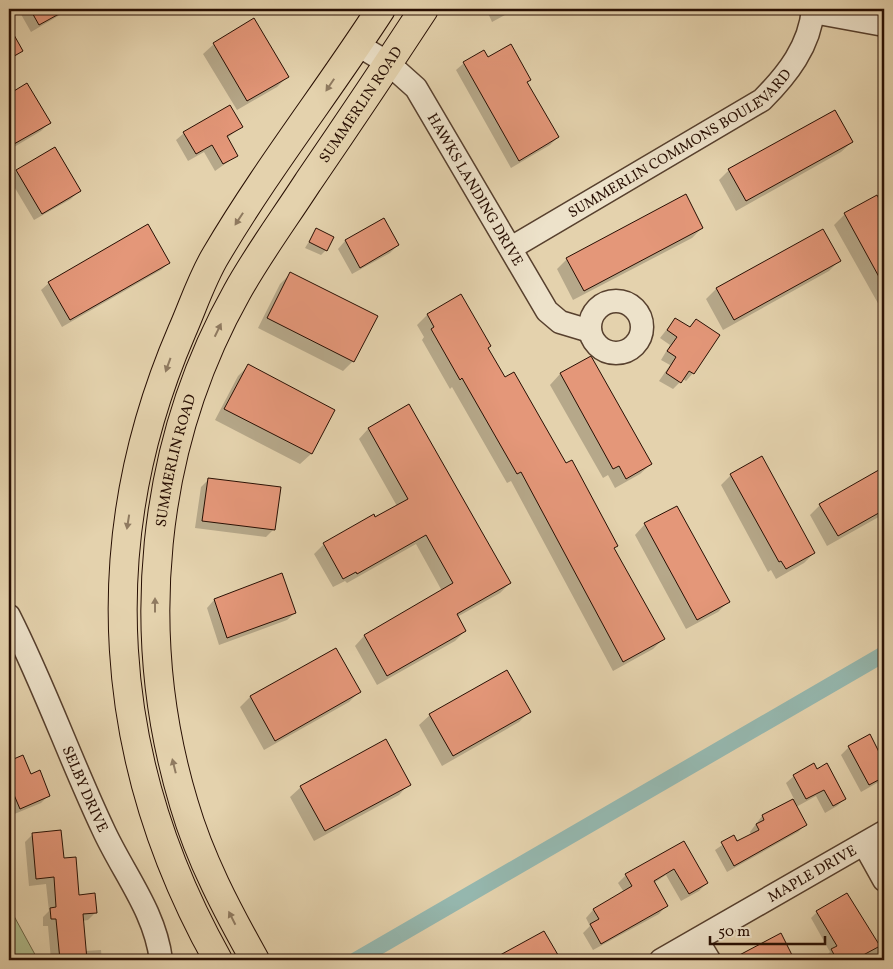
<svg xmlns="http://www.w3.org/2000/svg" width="893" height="969" viewBox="0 0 893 969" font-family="Vollkorn,serif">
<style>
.green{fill:#b0bd8d;stroke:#6c6648}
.shadow{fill:#0003}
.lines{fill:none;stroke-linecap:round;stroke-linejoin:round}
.canal{stroke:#95b7ae;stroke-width:16}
.building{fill:#e49779;stroke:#280f03}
.minor-casing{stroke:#57402e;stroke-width:25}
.major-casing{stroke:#280f03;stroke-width:30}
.minor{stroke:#ede2ca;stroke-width:22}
.major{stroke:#e4d2ad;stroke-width:28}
.oneway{fill:#8f7a60}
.labels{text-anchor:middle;stroke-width:4;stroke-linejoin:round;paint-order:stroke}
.street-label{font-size:15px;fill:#280f03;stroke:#ede2ca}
</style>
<rect width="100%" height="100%" fill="#e4d2ad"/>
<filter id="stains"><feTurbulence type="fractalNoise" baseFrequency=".004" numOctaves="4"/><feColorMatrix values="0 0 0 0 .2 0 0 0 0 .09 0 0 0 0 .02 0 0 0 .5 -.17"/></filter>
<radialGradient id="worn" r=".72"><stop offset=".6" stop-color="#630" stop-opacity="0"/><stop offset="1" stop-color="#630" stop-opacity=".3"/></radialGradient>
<path class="green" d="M9 907 38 960H9Z"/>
<path class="shadow" d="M18 9H70L31 32Z
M489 9H516L492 22 487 11Z
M9 28 22 51 9 61Z
M214 44 287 77 277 87 237 110 203 54Z
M487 59 529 80 526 83 558 137 550 145 511 168 456 70 464 63Z
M27 85 49 123 41 131 9 150V96Z
M241 127 226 139 236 156 215 171 204 152 188 161 176 140 184 133Z
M852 142 841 152 736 211 719 180 729 170Z
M17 171 79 191 71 199 34 220 9 178Z
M877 197 884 210V314L834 225 845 214Z
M384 220 398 245 390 253 352 274 338 249 345 241Z
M702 228 692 238 573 300 557 269 567 259Z
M316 230 326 250 321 255 305 248Z
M839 261 829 271 723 330 706 299 716 289Z
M169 263 161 270 62 327 41 290 49 283Z
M290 274 353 361 343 371 258 328 280 284Z
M461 296 504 379 566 465 617 546 613 549 663 639 653 649 613 671 511 481 507 483 452 387 450 389 422 340 424 337 417 325 427 315Z
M675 319 688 328 696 320 693 373 686 381 683 379 673 389 659 381 670 365 661 360 670 345 660 338Z
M591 357 651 464 640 474 615 488 608 475 603 478 550 385 560 374Z
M248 366 333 410 311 454 300 464 215 420 238 376Z
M409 406 510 583 500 593 457 617 465 631 455 641 377 685 355 646 364 636 442 591 416 544 347 583 345 581 333 587 314 554 324 544 373 516 375 519 397 506 359 439 368 429Z
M884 469V514L827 546 810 515 820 505Z
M731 475 814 553 804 563 776 579 771 570 768 572 721 485Z
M208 480 274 529 266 537 195 528 201 487Z
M645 524 728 602 718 612 686 629 635 535Z
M281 574 295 613 287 620 219 645 207 608 214 600Z
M335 649 359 692 349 702 264 750 240 707 250 697Z
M507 672 529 712 519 722 442 766 419 725 430 715Z
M9 713 14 723 9 729Z
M884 722V733L880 726Z
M849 747 879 753 884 751V779L861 792 841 755Z
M22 757 30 776 49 795 41 803 12 815 9 808V763Z
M817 770 845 799 837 806 825 813 816 796 796 807 805 825 798 832 727 872 715 850 734 837 737 843 751 835 750 832 762 816 794 799 786 783 794 776Z
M409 784 399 795 314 841 290 797 301 787Z
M33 834 62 860 78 896 96 912 88 920 82 921 85 951 101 950 102 960H51L48 926H43V917L49 911 46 884 29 886 25 842Z
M683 842 707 883 699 891 681 901 666 875 654 883 666 906 659 914 593 950 583 933 590 926 586 918 593 910 624 892 618 883 626 875Z
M817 912 870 930 884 956V960H828L826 956 830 952 811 918Z
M780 935 794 960H735L738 958Z
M500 957H557L554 960H496Z"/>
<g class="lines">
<path class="canal" d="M356 960 884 654"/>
</g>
<path class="building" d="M30 9H68L39 25Z
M254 18 289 77 247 101 213 43Z
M9 26 23 51 9 59Z
M511 44 531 80 527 82 559 137 519 161 463 62 484 50 488 57Z
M27 83 51 123 14 144 9 135V94Z
M230 105 243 127 227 136 238 156 223 164 212 145 196 154 183 132Z
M835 110 853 142 746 201 728 169Z
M55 147 81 191 42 214 16 170Z
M686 194 703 228 584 291 566 258Z
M877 195 884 208V286L844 213Z
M384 218 399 245 360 268 345 240Z
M148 224 170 263 70 320 48 282Z
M316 228 334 237 327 251 309 242Z
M823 229 841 261 734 320 716 288Z
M290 272 378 316 354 362 267 318Z
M461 294 491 346 488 348 505 377 514 372 566 463 572 460 618 546 614 548 665 639 623 662 521 472 517 474 462 378 460 380 431 329 434 327 427 314Z
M675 318 690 327 696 319 720 335 694 374 689 371 681 383 666 373 676 357 667 351 677 337 667 330Z
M591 356 652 464 626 479 619 466 613 469 560 373Z
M248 364 335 410 312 454 224 409Z
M409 404 511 583 457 614 466 631 387 676 364 635 453 583 426 535 357 574 356 572 343 579 323 543 374 514 375 517 408 499 368 428Z
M762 456 815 553 786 569 781 561 779 562 730 474Z
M884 467V510L838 536 819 504Z
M208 478 281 487 275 530 202 521Z
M677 506 730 602 697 620 644 523Z
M282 573 296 613 227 638 214 599Z
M336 648 361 692 275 741 250 696Z
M507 670 531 712 453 756 429 714Z
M870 734 879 752 884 749V777L869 785 848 746Z
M386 739 411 785 325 831 300 786Z
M23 755 31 774 40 770 50 796 20 809 9 783V761Z
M814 763 817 769 827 763 846 799 833 806 824 790 806 799 793 775Z
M793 799 807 825 734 866 721 842 734 835 737 841 759 830 756 824 764 820 762 815Z
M61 830 64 858 76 857 79 895 95 893 97 913 83 914 87 960H60L56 919H51L50 908 56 907 54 877 36 879 32 833Z
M684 841 708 883 689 894 674 869 654 881 668 906 601 944 590 924 599 919 593 909 632 886 625 874Z
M847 893 880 946 854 960H837L831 949 837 946 816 911Z
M544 931 561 960H491Z
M781 933 792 955 782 960H730Z"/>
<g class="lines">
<g class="minor-casing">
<g id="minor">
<path d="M813 12 884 25"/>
<path id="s1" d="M358 45 388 63 416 88 547 311 560 322 590 331"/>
<path id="s2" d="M511 248 762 100C787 75 810 46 813 9"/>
<circle cx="616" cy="327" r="26"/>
<path id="s3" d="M9 616C44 685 70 759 103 829 123 873 155 911 161 960"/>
<path d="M864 844 884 880"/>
<path d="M697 940 709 960"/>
<path id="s4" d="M661 960 884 832"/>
</g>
</g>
<g class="major-casing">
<g id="major">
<path d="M218 960C106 760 91 542 182 331 193 306 202 278 216 255 266 170 328 91 381 9"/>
<path id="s5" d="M255 960C227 910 200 859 184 804 133 635 150 447 237 292 258 254 284 219 308 182 347 125 386 67 424 9"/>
</g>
</g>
<use href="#minor" class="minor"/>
<use href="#major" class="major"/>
</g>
<defs><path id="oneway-solid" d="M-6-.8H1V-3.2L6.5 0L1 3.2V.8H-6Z" transform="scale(1.25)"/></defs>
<g class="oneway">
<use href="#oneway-solid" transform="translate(330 85) rotate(124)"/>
<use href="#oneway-solid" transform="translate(239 219) rotate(123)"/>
<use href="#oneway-solid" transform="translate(218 330) rotate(-64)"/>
<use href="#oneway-solid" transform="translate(168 365) rotate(110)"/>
<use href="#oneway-solid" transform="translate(128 522) rotate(99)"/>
<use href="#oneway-solid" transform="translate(155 605) rotate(-90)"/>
<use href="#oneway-solid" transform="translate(174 766) rotate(-104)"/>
<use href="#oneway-solid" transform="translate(232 918) rotate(-117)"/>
</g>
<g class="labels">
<g class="street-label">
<text dy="5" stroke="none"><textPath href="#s5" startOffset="925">SUMMERLIN ROAD</textPath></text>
<text dy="5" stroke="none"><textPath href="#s2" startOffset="199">SUMMERLIN COMMONS BOULEVARD</textPath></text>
<text dy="5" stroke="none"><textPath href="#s1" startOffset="190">HAWKS LANDING DRIVE</textPath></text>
<text dy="5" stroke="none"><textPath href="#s5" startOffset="520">SUMMERLIN ROAD</textPath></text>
<text dy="5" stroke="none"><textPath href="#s3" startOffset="189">SELBY DRIVE</textPath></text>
<text dy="5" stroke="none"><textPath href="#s4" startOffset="174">MAPLE DRIVE</textPath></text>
</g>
</g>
<rect width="893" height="969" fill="none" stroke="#e4d2ad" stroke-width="30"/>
<rect x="10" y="10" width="873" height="949" fill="none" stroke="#280f03" stroke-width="2.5"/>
<rect x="15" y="15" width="863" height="939" fill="none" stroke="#280f03"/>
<path d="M710 936v8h115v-8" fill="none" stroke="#280f03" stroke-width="2.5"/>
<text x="718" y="936" font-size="15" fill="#280f03" stroke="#ede2ca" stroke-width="4" paint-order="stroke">50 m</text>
<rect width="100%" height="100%" filter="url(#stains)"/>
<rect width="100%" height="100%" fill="url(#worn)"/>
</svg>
